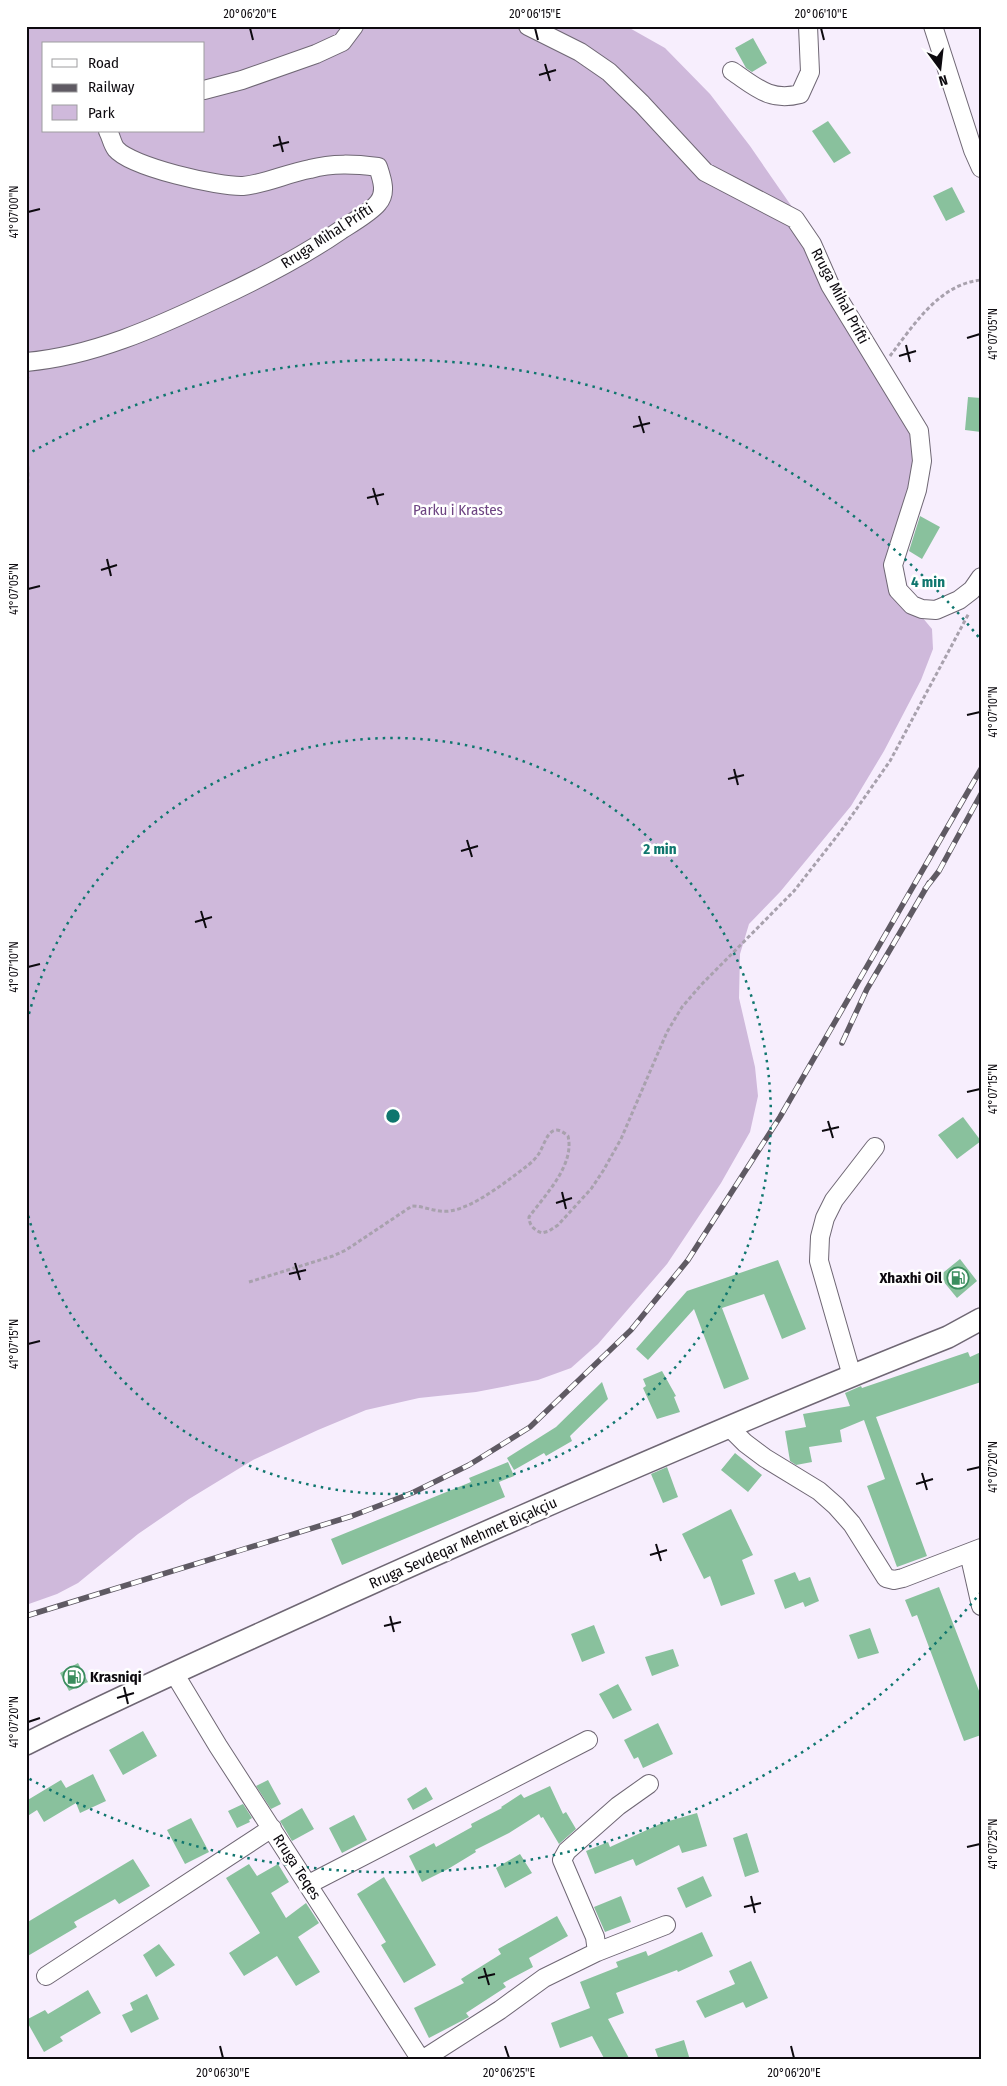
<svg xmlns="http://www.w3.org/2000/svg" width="1007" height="2086" viewBox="0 0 1007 2086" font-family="'Fira Sans Condensed',sans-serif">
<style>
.green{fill:#cfb9db;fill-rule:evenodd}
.building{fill:#89c19d}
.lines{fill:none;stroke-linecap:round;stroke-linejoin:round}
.minor-casing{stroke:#6f6774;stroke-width:20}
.major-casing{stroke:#6f6774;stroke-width:24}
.path{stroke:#a8a1ad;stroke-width:3;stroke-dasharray:4 2.5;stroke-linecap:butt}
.minor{stroke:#fff;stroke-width:18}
.major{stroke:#fff;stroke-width:21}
.rail-casing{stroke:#5f5a63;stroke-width:5.5}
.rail{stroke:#fff;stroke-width:4;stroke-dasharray:11;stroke-linecap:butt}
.ticks{fill:none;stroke:#0d0a0f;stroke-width:2}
.ring{fill:none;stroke:#0f766e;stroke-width:2.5;stroke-dasharray:2.5 5}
.labels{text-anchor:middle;stroke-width:5;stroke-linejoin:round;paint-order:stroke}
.street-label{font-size:15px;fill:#0d0a0f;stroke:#fff}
.park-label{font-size:15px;fill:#6d4482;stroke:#fff}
.poi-label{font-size:15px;font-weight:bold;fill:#0d0a0f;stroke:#fff;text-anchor:end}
.centre{fill:#0f766e;stroke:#fff;stroke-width:2.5}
.ring-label{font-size:15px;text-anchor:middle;font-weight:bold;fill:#0f766e;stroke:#fff;stroke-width:5;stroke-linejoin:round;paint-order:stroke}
.neatline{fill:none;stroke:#0d0a0f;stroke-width:2}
.ticks-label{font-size:12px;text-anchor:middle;fill:#0d0a0f}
</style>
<rect width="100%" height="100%" fill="#f7eefd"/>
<path class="green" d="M26 26H626L665 48 710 94 750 146 799 217 905 412 918 461 887 557 886 580 899 598 922 617 932 629 933 649 921 680 884 751 851 806 780 892 749 924 740 954 739 998 755 1067 758 1096 750 1132 721 1183 667 1264 598 1344 571 1368 538 1380 476 1392 419 1398 366 1410 318 1430 253 1460 189 1499 138 1534 78 1583 57 1594 26 1605ZM44 44H204V131H44Z"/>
<path class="building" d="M753 38 767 63 752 72 746 68 735 48Z
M828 121 851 153 834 163 812 131Z
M952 187 965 212 946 221 933 196Z
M968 397 981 398V432L965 430Z
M920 516 940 527 922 559 909 551Z
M963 1117 981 1141 957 1159 938 1135Z
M960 1259 977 1281 957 1298 939 1276Z
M778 1260 806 1329 782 1339 764 1294 722 1308 749 1379 724 1389 694 1309 648 1360 636 1349 687 1291Z
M968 1352 970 1357 981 1352V1382L876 1417 927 1556 897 1567 867 1486 885 1479 864 1420 840 1430 842 1442 809 1447 812 1462 796 1465 790 1461 785 1431 806 1427 803 1414 850 1406 845 1393 861 1386 862 1388Z
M662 1371 676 1396 674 1397 680 1412 657 1419 643 1388 646 1386 643 1379Z
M602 1382 608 1399 570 1436 572 1441 546 1456 544 1453 514 1470 507 1458 556 1427Z
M735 1453 762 1475 748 1492 721 1470Z
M508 1462 514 1476 499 1482 505 1497 342 1565 331 1539 471 1482 469 1478Z
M667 1467 678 1497 663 1503 651 1474Z
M731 1509 753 1555 742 1560 755 1594 721 1606 710 1576 704 1579 682 1534Z
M795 1572 799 1581 810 1577 819 1601 805 1607 803 1602 785 1609 774 1580Z
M939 1587 981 1696V1735L964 1741 917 1615 912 1617 905 1600Z
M594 1625 605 1653 582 1662 571 1634Z
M870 1628 879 1653 858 1659 849 1635Z
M673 1649 679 1666 652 1676 645 1657Z
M78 1663 88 1682 69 1691 60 1673Z
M618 1684 632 1710 613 1719 599 1694Z
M658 1723 673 1754 643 1768 638 1757 634 1759 624 1740Z
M143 1731 157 1756 123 1775 109 1750Z
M93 1774 106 1801 80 1813 76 1803 44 1822 37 1810 26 1817V1801L61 1780 66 1788Z
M268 1780 281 1804 271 1809 256 1786Z
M550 1786 563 1814 566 1812 576 1829 559 1844 543 1817 541 1818 539 1814 509 1833 475 1850 476 1852 448 1869 422 1882 409 1856 434 1843 436 1847 472 1827 471 1824 502 1808 501 1807 521 1794 524 1798Z
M426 1787 433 1799 413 1810 407 1799Z
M243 1804 252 1818 249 1820 250 1822 237 1828 228 1811Z
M302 1808 314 1829 292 1841 280 1821Z
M697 1813 707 1846 682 1853 679 1845 636 1866 633 1859 595 1874 586 1851 608 1842 610 1847 662 1823Z
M354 1815 367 1840 342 1853 329 1828Z
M191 1818 209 1852 185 1864 167 1830Z
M747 1833 759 1872 745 1877 733 1838Z
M520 1854 532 1873 505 1888 496 1868Z
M133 1859 150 1886 119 1904 115 1899 74 1922 77 1927 26 1957V1923Z
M249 1864 257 1876 278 1864 289 1882 271 1893 286 1918 306 1903 319 1923 298 1937 320 1972 296 1986 277 1956 244 1976 229 1953 260 1933 226 1878Z
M703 1876 712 1896 686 1908 677 1888Z
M384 1877 436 1965 404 1983 381 1945 386 1942 357 1894Z
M621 1896 631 1922 605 1932 594 1907Z
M557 1916 568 1936 529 1958 533 1967 503 1983 506 1987 466 2013 469 2017 429 2038 414 2008 464 1983 461 1979 501 1954 498 1949Z
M702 1932 713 1956 678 1972 677 1970 616 1993 624 2013 608 2019 630 2060H605L592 2036 560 2048 551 2023 590 2008 580 1982 618 1967 616 1962 646 1951 648 1956Z
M159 1944 175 1965 156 1977 143 1955Z
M751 1961 768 1998 746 2008 743 2002 705 2018 696 2001 735 1984 729 1971Z
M88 1990 101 2013 60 2037 63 2041 44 2052 26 2020 45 2010 48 2014Z
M147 1994 159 2019 131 2033 122 2015 133 2010 130 2003Z
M684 2040 690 2060H659L655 2049Z"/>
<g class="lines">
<g class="minor-casing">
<path id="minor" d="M528 26 580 52 609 72 642 104 705 172 795 219 812 244 830 285 919 431 922 461 917 490 893 565 898 590 912 605 922 609 936 610 959 600 972 590 981 577
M933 26 973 150 981 168
M732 71C756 87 770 102 800 94L810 72 808 26
M204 90 242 80 316 54 342 42 354 26
M26 362C93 356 155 328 216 299 259 279 302 257 341 230 352 223 371 212 378 203 387 193 382 179 378 167 354 164 333 163 310 169 288 173 265 184 243 186 219 187 131 167 116 149 112 144 111 136 108 131
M852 1376 819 1261 820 1237 825 1218 834 1200 875 1147
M729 1427 745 1443 765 1458 819 1491 836 1506 852 1524 886 1578 894 1580 903 1578 981 1548
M969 1553 981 1606
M174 1673 218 1746 421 2060
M309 1884 588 1740
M597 1952 666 1925
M46 1976 272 1828
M422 2060 500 2010 544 1978 597 1952 595 1937 562 1860 567 1851 618 1806 649 1784"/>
</g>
<g class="major-casing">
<path id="major" d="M26 1744C130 1691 237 1645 343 1596 543 1506 744 1418 948 1337L981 1319"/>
</g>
<path class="path" d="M890 356C913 326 939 284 981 280
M26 391 28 377
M26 440 28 472 26 565
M249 1282 333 1256 346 1250 412 1206C425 1206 436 1213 450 1211 475 1207 507 1181 527 1166 531 1163 535 1159 538 1155 546 1143 549 1119 568 1136 575 1165 545 1195 529 1217 529 1225 534 1230 542 1233L549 1231 558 1225 591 1189 603 1171 621 1139 667 1032 682 1007 701 985 794 891 841 831 890 761 969 613"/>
<use href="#minor" class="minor"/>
<use href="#major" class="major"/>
<g class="rail-casing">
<path id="rail" d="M925 889 939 871 981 794
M842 1043 867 989 929 883
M26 1616 352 1516 412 1493 469 1465 530 1427 631 1330 688 1260 780 1117 981 769"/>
</g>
<use href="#rail" class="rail"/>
</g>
<path class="ticks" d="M250 28 253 40M535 28 538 40M821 28 824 40M545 64 550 81M539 75 556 70M279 136 283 152M273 146 289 142M28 212 40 209M967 338 980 334M906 345 910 362M899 356 916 351M639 416 644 433M633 427 650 423M373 488 378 505M367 498 384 494M107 559 111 576M101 570 117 565M28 589 40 586M967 715 980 712M734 769 738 785M728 779 744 775M467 840 472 857M461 851 478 846M201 911 206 928M195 922 212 917M28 967 40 964M967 1092 980 1089M828 1121 833 1138M822 1131 839 1127M562 1192 566 1209M556 1203 572 1198M295 1263 300 1280M289 1274 306 1270M28 1344 40 1341M967 1470 980 1467M922 1473 927 1490M916 1484 933 1479M656 1544 661 1561M650 1555 667 1550M390 1616 394 1632M384 1626 401 1622M124 1687 128 1704M117 1698 134 1693M28 1722 40 1718M967 1847 980 1844M751 1896 755 1913M744 1907 761 1903M484 1968 489 1985M478 1978 495 1974M220 2046 223 2058M505 2046 509 2058M791 2046 794 2058"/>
<g class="ring">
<path d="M27 1021A378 378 0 1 1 27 1211"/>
<path d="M981 1592A756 756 0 0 1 26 1777M26 455A756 756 0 0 1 981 640"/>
</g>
<defs>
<g id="fuel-ring" transform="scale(1.125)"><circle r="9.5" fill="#fff" stroke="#3b8d5e" stroke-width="1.5"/><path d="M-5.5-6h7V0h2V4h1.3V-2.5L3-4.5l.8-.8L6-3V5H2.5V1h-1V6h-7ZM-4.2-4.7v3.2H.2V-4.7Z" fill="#3b8d5e"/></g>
</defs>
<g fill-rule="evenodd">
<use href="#fuel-ring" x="958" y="1278"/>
<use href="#fuel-ring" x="74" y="1677"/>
</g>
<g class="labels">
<g class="street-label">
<text transform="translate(327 236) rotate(-33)" y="5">Rruga Mihal Prifti</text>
<text transform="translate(840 296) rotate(62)" y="5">Rruga Mihal Prifti</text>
<text transform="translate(463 1543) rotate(-24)" y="5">Rruga Sevdeqar Mehmet Biçakçiu</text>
<text transform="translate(297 1867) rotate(57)" y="5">Rruga Teqes</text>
</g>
<g class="park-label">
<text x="458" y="515">Parku i Krastes</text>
</g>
<g class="poi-label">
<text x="942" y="1283">Xhaxhi Oil</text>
<text x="90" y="1682" text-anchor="start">Krasniqi</text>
</g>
</g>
<circle cx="393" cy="1116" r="8" class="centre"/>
<g class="ring-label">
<text x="928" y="587">4 min</text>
<text x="660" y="854">2 min</text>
</g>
<rect width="1007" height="2086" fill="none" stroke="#ffffff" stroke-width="55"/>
<rect x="42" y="42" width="162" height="90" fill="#ffffff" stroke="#9e9d9f"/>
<rect x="52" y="59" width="25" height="8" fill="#ffffff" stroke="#9e9d9f"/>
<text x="88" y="68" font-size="15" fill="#0d0a0f">Road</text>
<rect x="52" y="84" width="25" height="8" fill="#5f5a63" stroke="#9e9d9f"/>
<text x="88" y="92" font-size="15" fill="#0d0a0f">Railway</text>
<rect x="52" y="105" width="25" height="15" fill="#cfb9db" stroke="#9e9d9f"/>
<text x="88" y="118" font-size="15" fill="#0d0a0f">Park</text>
<g transform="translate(940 68) rotate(165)" stroke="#ffffff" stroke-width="4" paint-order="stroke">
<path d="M0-4L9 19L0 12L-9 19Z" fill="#0d0a0f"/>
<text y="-8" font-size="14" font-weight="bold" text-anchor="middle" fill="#0d0a0f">N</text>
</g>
<rect x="28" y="28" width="952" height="2030" class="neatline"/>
<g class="ticks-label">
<text x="250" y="18">20°06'20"E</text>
<text x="535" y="18">20°06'15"E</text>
<text x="821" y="18">20°06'10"E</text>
<text transform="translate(14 212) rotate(-90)" y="4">41°07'00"N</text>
<text transform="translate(993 334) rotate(-90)" y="4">41°07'05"N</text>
<text transform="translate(14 589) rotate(-90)" y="4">41°07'05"N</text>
<text transform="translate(993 712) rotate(-90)" y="4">41°07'10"N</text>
<text transform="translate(14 967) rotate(-90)" y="4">41°07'10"N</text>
<text transform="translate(993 1089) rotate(-90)" y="4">41°07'15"N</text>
<text transform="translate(14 1344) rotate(-90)" y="4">41°07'15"N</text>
<text transform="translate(993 1467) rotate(-90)" y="4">41°07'20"N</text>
<text transform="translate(14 1722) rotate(-90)" y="4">41°07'20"N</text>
<text transform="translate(993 1844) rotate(-90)" y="4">41°07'25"N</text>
<text x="223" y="2077">20°06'30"E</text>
<text x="509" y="2077">20°06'25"E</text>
<text x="794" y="2077">20°06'20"E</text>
</g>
</svg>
